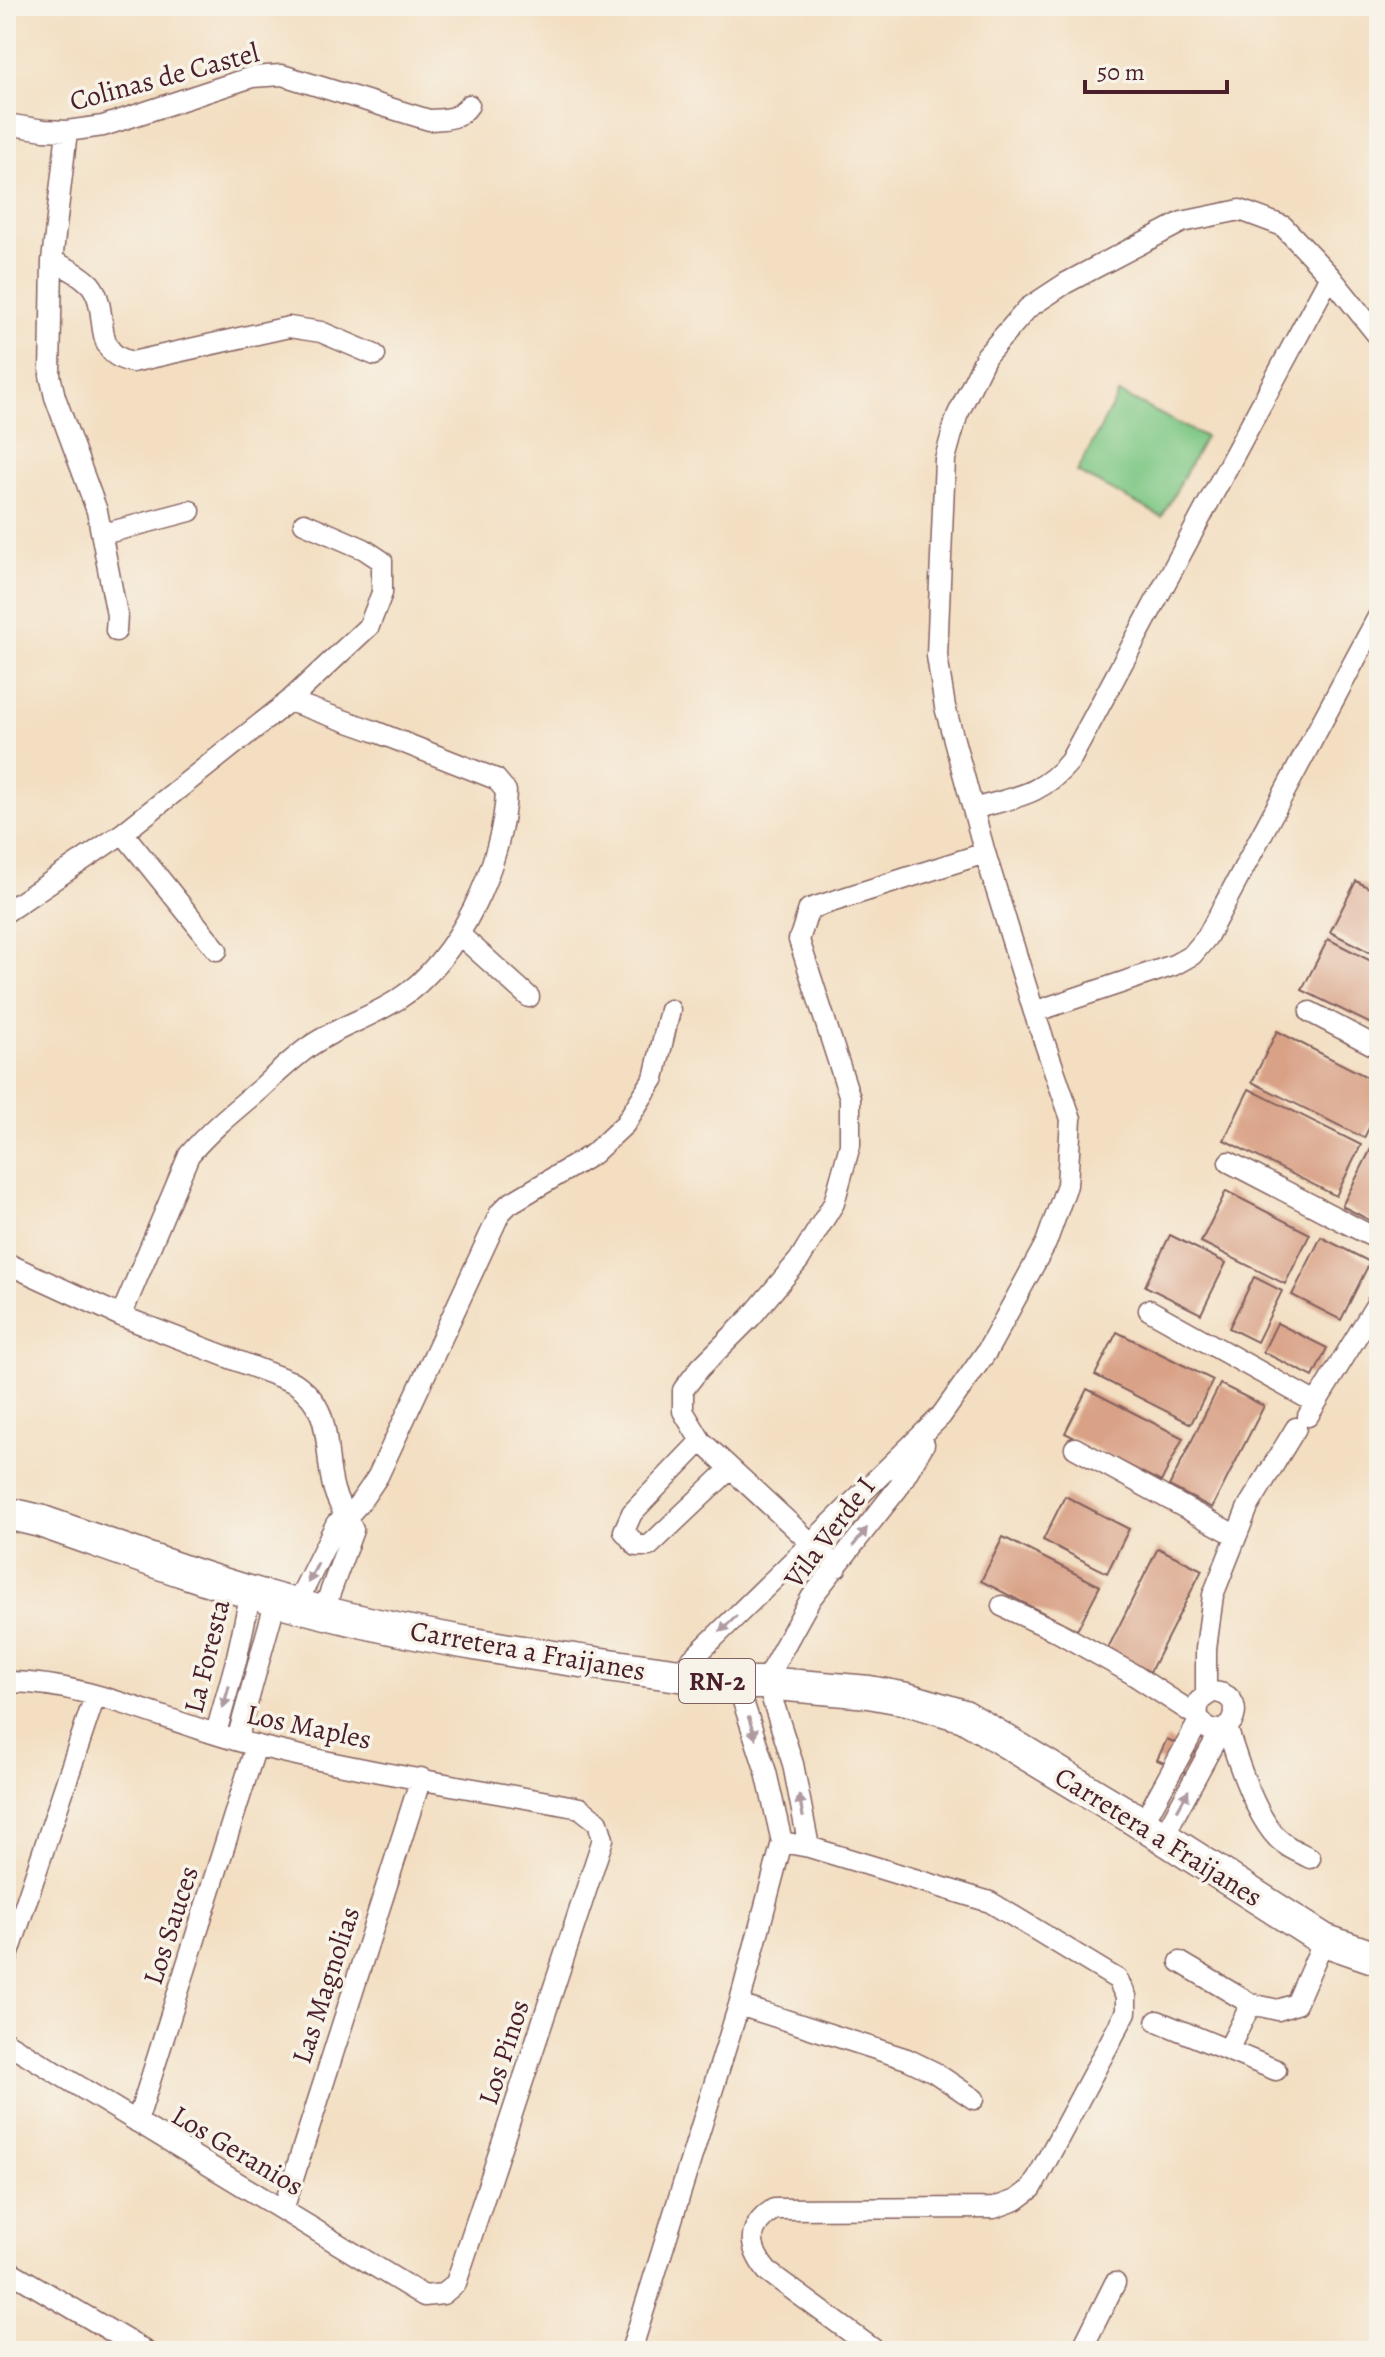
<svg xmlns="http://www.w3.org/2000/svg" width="1385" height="2357" viewBox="0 0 1385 2357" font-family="Alegreya,serif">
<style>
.green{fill:#7dc784;stroke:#647358;stroke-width:2}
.building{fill:#d9a287}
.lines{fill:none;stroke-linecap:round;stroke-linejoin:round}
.street-casing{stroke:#856260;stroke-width:23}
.primary-casing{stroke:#856260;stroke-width:35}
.street{stroke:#fff;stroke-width:20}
.primary{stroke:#fff;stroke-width:32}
.oneway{fill:#ae9aa0}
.labels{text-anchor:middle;stroke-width:7;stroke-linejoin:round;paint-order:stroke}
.shield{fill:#f7f3e8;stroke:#7e5f64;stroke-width:2}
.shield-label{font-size:26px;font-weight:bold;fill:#4a1f2b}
.street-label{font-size:28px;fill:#4a1f2b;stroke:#f7f3e8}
</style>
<rect width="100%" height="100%" fill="#f7f3e8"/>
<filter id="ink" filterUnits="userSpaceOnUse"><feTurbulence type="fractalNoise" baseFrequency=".0125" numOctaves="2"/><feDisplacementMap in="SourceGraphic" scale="16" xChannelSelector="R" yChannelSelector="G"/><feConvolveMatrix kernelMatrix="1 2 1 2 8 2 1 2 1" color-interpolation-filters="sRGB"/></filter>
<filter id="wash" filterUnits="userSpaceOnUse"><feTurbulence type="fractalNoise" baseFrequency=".006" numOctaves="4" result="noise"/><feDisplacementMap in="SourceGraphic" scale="32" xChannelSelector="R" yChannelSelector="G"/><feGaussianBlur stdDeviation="1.8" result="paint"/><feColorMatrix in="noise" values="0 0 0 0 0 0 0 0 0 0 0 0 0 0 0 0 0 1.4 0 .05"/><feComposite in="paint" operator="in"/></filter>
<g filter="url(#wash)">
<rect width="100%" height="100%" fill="#f3dec1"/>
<path class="green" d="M1119 393 1205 437 1162 517 1077 472Z"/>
<g id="blocks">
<path class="building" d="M1356 881 1379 893V957L1330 932Z
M1328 939 1379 965V1028L1302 990Z
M1277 1031 1379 1083V1108L1364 1138 1252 1082Z
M1249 1089 1361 1145 1336 1196 1224 1140Z
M1379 1133V1225L1342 1206Z
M1226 1191 1310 1234 1285 1284 1201 1242Z
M1170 1235 1226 1263 1201 1314 1145 1286Z
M1321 1237 1370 1262 1341 1320 1292 1295Z
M1254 1277 1282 1291 1257 1342 1229 1328Z
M1277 1323 1327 1348 1313 1377 1263 1352Z
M1117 1332 1213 1380 1191 1424 1095 1375Z
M1220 1384 1264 1406 1212 1508 1169 1486Z
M1087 1389 1183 1438 1161 1482 1065 1433Z
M1065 1496 1129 1529 1107 1573 1043 1540Z
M1003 1537 1100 1586 1077 1630 981 1581Z
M1158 1548 1202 1570 1150 1672 1107 1650Z
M1167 1739 1213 1761 1204 1781 1157 1760Z"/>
</g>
</g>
<g filter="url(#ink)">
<use href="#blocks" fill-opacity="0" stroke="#856260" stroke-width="2"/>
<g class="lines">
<g class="street-casing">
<path id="street" d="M6 124 44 130 67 131 103 126 252 77 282 75 429 120C445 119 459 120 469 105
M67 131 52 261 50 375 55 397 97 511 117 615 116 631
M52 261C65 267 79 273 90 284 112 310 88 353 132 362L289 327 321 332 375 355
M103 534 190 511
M973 809C1015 797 1041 796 1070 761L1330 276
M123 833 217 950
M6 912 123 833 289 701 369 626 382 593V561L364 549 304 523
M460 935 529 997
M1034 1012 1174 965 1192 955 1207 937 1379 615
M1310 1012 1379 1048
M1229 1162 1379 1240
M6 1263 121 1316 295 1383C336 1412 322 1448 334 1490 338 1504 347 1518 353 1530L323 1612
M1149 1310 1316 1403
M121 1316 189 1155C210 1130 235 1110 260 1089 275 1075 290 1061 306 1049 334 1028 368 1019 397 1000 458 962 504 862 506 791L496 779 374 731 289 701
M1308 1416 1379 1300
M701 1441 632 1513 624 1531 637 1546H649L729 1470
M1075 1448 1235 1535
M837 1567 701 1441 683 1411V1390L700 1368 751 1317 799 1260 834 1203 850 1145V1098L799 940 809 909 985 853
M296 1605 336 1524C355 1513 366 1494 378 1476L500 1213 509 1204 593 1154 625 1124 654 1078 670 1010
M1002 1606 1056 1631 1131 1673 1197 1716 1208 1729C1240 1737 1246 1692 1212 1692L1199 1701 1197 1716
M676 1675 941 1416 987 1351 1046 1243 1067 1185 1071 1119 1034 1012 985 853 945 707 937 656 945 459 957 416 986 356 1028 308 1066 283 1182 222 1240 210 1283 226 1330 276 1379 337
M6 1682C91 1681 176 1727 258 1746 363 1772 474 1788 580 1808L598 1822 603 1839 456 2283 443 2294 424 2296 6 2042
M737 1683 766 1772 782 1842
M764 1683 811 1598 898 1488 924 1444
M767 1683 793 1764 809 1847
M1206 1694V1649L1213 1595 1248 1507 1296 1428
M1227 1727C1236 1757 1257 1823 1282 1842 1290 1849 1301 1853 1310 1858
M216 1733 236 1661 251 1592
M237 1740 276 1600
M1142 1825 1199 1721
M1163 1837 1221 1730
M6 1962 95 1696
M1180 1962 1251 2004 1278 2010 1296 2004 1324 1940
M739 2005 907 2059 934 2072 974 2099
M1157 2021 1276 2070
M1228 2050 1251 2004
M137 2122 256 1746
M283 2210 421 1778
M6 2269 145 2351
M631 2351 739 2005 782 1842 809 1847 990 1902 1117 1979 1126 1996V2012L1032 2188 1016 2200 994 2208 774 2209C746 2227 748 2247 767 2271L876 2351
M1081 2351 1115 2283"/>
</g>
<g class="primary-casing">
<path id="primary" d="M6 1513 40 1521C118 1548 197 1578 277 1600 425 1642 584 1662 737 1683H764L869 1692 907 1699 964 1716 1128 1815 1324 1940 1379 1959"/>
</g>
<use href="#street" class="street"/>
<use href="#primary" class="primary"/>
</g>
<defs><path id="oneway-solid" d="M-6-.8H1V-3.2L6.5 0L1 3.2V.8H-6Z" transform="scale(2)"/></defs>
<g class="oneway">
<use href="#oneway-solid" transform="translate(860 1537) rotate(-52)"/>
<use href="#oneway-solid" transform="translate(313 1573) rotate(117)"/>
<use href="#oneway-solid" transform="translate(728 1624) rotate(136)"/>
<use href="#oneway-solid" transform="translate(226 1697) rotate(106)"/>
<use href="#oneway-solid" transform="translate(752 1728) rotate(72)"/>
<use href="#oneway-solid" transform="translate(1183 1800) rotate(-61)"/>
<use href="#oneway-solid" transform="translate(801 1806) rotate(-101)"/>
</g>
</g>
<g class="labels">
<rect class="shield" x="679" y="1659" width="76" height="44" rx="6"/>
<g class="shield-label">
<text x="717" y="1690">RN-2</text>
</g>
<g class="street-label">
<text transform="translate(164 76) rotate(-15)" y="10">Colinas de Castel</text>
<text transform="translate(829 1532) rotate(-53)" y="10">Vila Verde I</text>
<text transform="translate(528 1650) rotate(10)" y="10">Carretera a Fraijanes</text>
<text transform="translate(206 1656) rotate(-76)" y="10">La Foresta</text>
<text transform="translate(309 1726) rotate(12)" y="10">Los Maples</text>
<text transform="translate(1159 1836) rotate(32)" y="10">Carretera a Fraijanes</text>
<text transform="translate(170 1925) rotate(-72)" y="10">Los Sauces</text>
<text transform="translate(325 1985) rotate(-72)" y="10">Las Magnolias</text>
<text transform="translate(503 2052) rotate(-72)" y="10">Los Pinos</text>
<text transform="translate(238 2150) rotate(31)" y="10">Los Geranios</text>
</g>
</g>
<rect width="1385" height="2357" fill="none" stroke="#f7f3e8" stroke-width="32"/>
<path d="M1085 80v12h142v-12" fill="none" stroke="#4a1f2b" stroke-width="4"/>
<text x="1097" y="80" font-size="24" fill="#4a1f2b" stroke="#f7f3e8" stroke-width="6" paint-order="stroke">50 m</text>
</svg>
